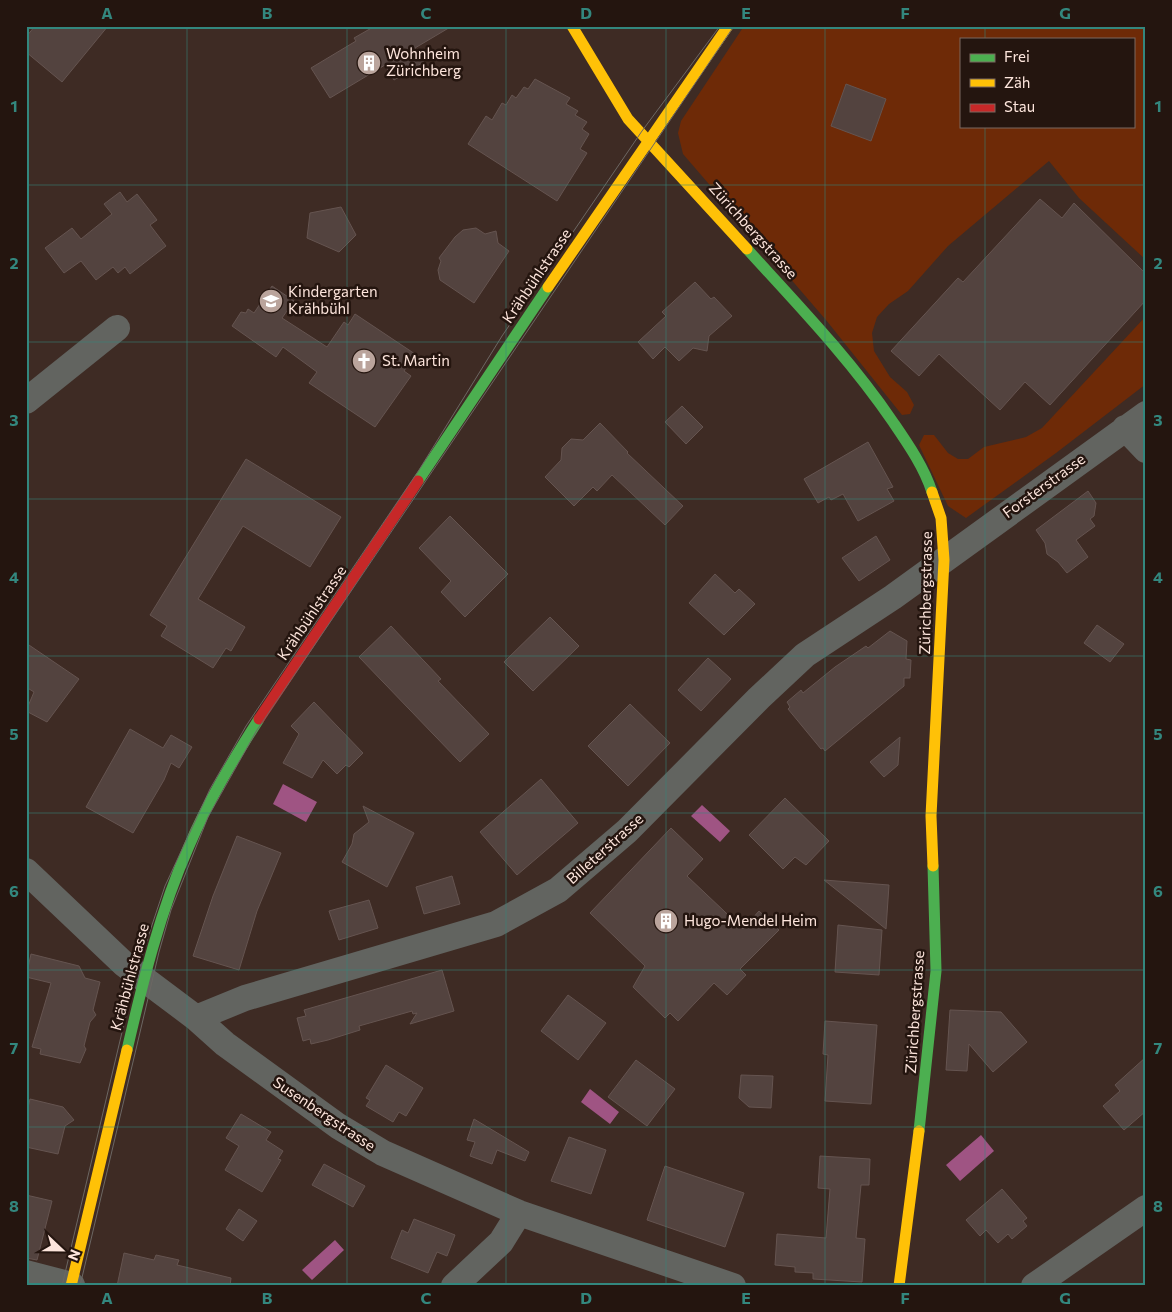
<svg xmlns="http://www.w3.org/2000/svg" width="1172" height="1312" viewBox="0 0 1172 1312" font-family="Commissioner,sans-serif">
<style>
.green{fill:#6e2a07;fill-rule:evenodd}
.water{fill:#9f5483}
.building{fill:#53433f;stroke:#655450}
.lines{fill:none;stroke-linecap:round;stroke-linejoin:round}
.street{stroke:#626460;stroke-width:26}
.fast{stroke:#4caf50;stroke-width:11}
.slow{stroke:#ffc107;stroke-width:11}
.jam{stroke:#c62828;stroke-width:11}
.tram{stroke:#6c6763;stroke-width:1}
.grid{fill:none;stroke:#33877e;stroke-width:1;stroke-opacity:0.55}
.labels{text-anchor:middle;stroke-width:5;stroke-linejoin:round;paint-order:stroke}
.poi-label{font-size:15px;fill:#fde5dc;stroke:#24150f;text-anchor:start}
.street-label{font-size:15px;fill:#fde5dc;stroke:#24150f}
.neatline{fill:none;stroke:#33877e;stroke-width:2}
.grid-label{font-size:16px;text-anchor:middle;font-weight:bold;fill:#33877e}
</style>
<rect width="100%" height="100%" fill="#3e2b24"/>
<path class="green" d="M744 26H1146V260L1079 198 1049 161 948 246 908 291 889 304 877 317 872 333 874 351 890 377 907 392 914 405 910 414 902 415 826 320 683 154 678 133 681 121ZM961 39H1133V126H961Z
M1146 316V384L1056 453 966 518 948 506 919 445 924 435H934L948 453 958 459H968L984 447 1026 437 1042 428Z"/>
<path class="water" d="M283 784 317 802 306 822 273 804Z
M702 805 730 831 720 842 691 816Z
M590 1089 619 1112 610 1124 581 1102Z
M981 1135 994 1151 960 1181 946 1165Z
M335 1240 344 1250 312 1280 302 1270Z"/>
<path class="building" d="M35 26H108L62 82 26 52V37Z
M375 26H452L415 48 424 62 394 80 385 65 330 98 311 68 356 41 354 38Z
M535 79 570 98 566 104 578 111 575 115 587 122 582 129 589 134 580 149 587 153 557 201 468 144 486 116 492 120 502 103 506 105 512 95 516 98 524 87 528 89Z
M846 84 886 99 871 141 831 126Z
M120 192 127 202 137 194 157 220 150 225 166 246 130 274 125 267 118 273 113 267 96 280 81 261 64 273 45 248 72 228 81 239 112 214 104 204Z
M1040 199 1062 218 1074 203 1146 274V300L1050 405 1025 382 1000 410 939 354 919 376 891 351 958 278 963 282Z
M341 207 356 235 339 252 307 238 310 213Z
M476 228 485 234 496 231 498 243 509 251 474 303 440 280 438 270 441 261 439 258 455 237 463 230Z
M695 282 711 299 714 297 732 316 709 336 707 351 693 348 679 361 665 347 653 359 638 342 666 316 662 312Z
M272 286 294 301 282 318 327 347 344 322 348 325 355 314 415 354 404 371 411 376 375 427 309 383 317 372 283 347 276 357 232 326 241 312 246 313 248 309 254 313Z
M682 406 703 427 686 444 665 422Z
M600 423 628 452 627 453 683 506 665 525 612 475 597 491 593 487 574 506 545 477 561 460 562 448 571 439 583 440Z
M868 442 893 487 887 489 894 501 858 521 843 494 831 500 829 497 818 503 804 479Z
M246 459 341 517 310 567 243 526 198 599 245 627 231 651 226 648 213 668 161 636 167 626 150 615Z
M1088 491 1096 503 1094 516 1090 519 1095 526 1076 540 1088 557 1067 573 1058 562 1047 554 1045 543 1036 530Z
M450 516 508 574 465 617 441 592 451 581 419 548Z
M876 536 890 560 859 581 842 558Z
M715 574 735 593 739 589 755 604 724 635 689 603Z
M550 617 579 646 533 691 504 662Z
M1097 625 1124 644 1110 662 1084 643Z
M391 626 441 679 438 681 489 734 460 762 359 657Z
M890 631 907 641 906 659 911 660 910 678H904V686L825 751 823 748 821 749 788 709 790 707 787 702 801 690 803 693 835 667 866 646 868 648Z
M26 643 79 679 47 722 26 711 34 692 26 687Z
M708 658 731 679 701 711 678 690Z
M314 702 363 753 349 767 346 765 337 774 323 760 312 778 283 763 299 734 291 726Z
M630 704 670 743 628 786 588 746Z
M130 729 163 748 171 735 192 747 179 768 171 763 164 780 133 833 86 807Z
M900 737 898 765 884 777 870 762Z
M541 779 578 823 517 875 480 832Z
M785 798 829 841 806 865 795 857 783 869 749 835Z
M363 806 414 833 387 887 342 862 352 844 354 834 369 822Z
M671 828 703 859 687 876 743 929 759 911 779 930 740 969 746 975 727 995 714 983 678 1021 670 1013 665 1018 633 987 645 966 590 913Z
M237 836 281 853 257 911 239 970 193 956 213 896Z
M452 876 460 904 424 914 416 887Z
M824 880 889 885 886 929Z
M369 900 378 928 339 940 329 911Z
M838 925 882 930 879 975 835 972Z
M31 954 79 966 85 978 100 982 93 1010 96 1015 90 1022 84 1046 86 1049 80 1063 40 1054 41 1049 32 1047 51 983 26 977Z
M442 970 454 1011 410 1024 417 1013 413 1014 412 1011 359 1026 360 1030 328 1040 311 1044 310 1039 303 1041 297 1018 306 1016 304 1010Z
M568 995 606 1023 578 1060 541 1031Z
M950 1010 1001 1012 1027 1042 993 1072 969 1044 967 1071 946 1070Z
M825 1021 877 1025 871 1104 825 1101 828 1055 823 1054Z
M1146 1057V1111L1124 1130 1103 1106 1120 1091 1115 1085Z
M636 1060 675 1089 647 1126 608 1097Z
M386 1065 423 1088 406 1116 399 1112 393 1122 366 1106 370 1100 366 1098Z
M741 1075 773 1076 771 1108 749 1107 739 1098Z
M30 1099 63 1107 74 1120 65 1126 58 1154 26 1147V1116Z
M241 1114 271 1132 266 1140 283 1151 278 1159 281 1160 262 1192 225 1170 239 1146 226 1138Z
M474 1119 529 1152 525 1161 497 1150 492 1164 470 1156 475 1142 467 1140Z
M569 1137 606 1150 591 1194 551 1181Z
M820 1156 870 1159 869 1185H861L856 1238 865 1239 862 1282 813 1279V1273L795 1272V1267L775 1265 777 1234 826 1238 830 1189 818 1188Z
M324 1164 365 1186 353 1207 312 1185Z
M665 1166 744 1193 725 1247 647 1220Z
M1002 1189 1027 1218 1023 1221 1027 1226 1012 1239 1008 1234 998 1243 986 1230 980 1236 966 1220Z
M26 1195 52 1201 37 1260 26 1258Z
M239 1209 257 1221 243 1241 226 1229Z
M414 1219 455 1235 447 1256 437 1252 428 1273 391 1258 402 1230 408 1233Z
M124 1253 154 1260 156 1255 179 1260 177 1265 231 1278 230 1286H117Z"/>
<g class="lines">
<path class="street" d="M26 401 117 328
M1125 428 1146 450
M26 871 124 964 196 1018 225 1044 338 1126 383 1153 519 1213 733 1286
M196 1018 245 998 496 924 558 890 627 831 759 698 805 655 893 597 1146 414
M26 1273 72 1285
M454 1286 501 1242 519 1213
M1034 1286 1146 1208"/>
<path class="fast" d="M747 249C798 305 850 359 893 422 908 444 924 467 932 492
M418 481 548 287
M127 1050C143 981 160 911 189 846 208 801 233 760 259 719
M919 1131 936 971 933 866"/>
<path class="slow" d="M572 26 628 119 747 249
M548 287 728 26
M932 492 941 518 944 560 931 816 933 866
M71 1286 127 1050
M899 1286 919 1131"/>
<path class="jam" d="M259 719 418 481"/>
<path class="tram" d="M62 1286 136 973 165 886 210 789 246 726 419 470 502 336 642 131 720 26
M80 1286 159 952 171 910 208 817 257 730 734 26"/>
</g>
<path class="grid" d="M187 26V1286M347 26V1286M506 26V1286M666 26V1286M825 26V1286M985 26V39M985 126V1286M26 185H1146M26 342H1146M26 499H1146M26 656H1146M26 813H1146M26 970H1146M26 1127H1146"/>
<defs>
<g id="building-disc" transform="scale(1.25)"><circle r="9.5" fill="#baa49c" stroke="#24150f"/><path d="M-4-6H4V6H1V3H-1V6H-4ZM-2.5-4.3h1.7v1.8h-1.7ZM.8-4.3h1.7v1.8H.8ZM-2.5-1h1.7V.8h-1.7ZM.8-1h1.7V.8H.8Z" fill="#fff"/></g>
<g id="school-disc" transform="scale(1.25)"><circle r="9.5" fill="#baa49c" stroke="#24150f"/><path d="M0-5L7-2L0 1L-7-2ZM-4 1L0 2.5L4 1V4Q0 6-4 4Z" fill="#fff"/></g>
<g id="church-disc" transform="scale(1.25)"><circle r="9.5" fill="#baa49c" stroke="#24150f"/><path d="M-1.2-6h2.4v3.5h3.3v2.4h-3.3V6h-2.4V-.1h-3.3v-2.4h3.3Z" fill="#fff"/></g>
</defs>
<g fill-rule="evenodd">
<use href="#building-disc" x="369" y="63"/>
<use href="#school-disc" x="271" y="301"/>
<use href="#church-disc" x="364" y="361"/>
<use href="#building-disc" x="666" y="921"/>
</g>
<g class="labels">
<g class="poi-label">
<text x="386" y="59">Wohnheim<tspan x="386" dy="17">Zürichberg</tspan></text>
<text x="288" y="297">Kindergarten<tspan x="288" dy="17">Krähbühl</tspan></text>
<text x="382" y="366">St. Martin</text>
<text x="684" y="926">Hugo-Mendel Heim</text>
</g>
<g class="street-label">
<text transform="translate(753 231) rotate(48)" y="5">Zürichbergstrasse</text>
<text transform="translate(537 276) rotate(-56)" y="5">Krähbühlstrasse</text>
<text transform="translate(1044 486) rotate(-36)" y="5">Forsterstrasse</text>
<text transform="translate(926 593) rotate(-89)" y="5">Zürichbergstrasse</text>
<text transform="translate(312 613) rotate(-56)" y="5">Krähbühlstrasse</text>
<text transform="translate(605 849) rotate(-42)" y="5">Billeterstrasse</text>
<text transform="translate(130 977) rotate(-75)" y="5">Krähbühlstrasse</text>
<text transform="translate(915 1012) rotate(-86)" y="5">Zürichbergstrasse</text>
<text transform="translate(324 1114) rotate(34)" y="5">Susenbergstrasse</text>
</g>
</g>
<rect width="1172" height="1312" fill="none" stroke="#24150f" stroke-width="55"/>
<rect x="960" y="38" width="175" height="90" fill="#24150f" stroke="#7b6861"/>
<rect x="970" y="54" width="25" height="8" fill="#4caf50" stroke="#7b6861"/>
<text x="1004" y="62" font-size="15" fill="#fde5dc">Frei</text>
<rect x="970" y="79" width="25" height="8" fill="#ffc107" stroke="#7b6861"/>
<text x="1004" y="88" font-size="15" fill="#fde5dc">Zäh</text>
<rect x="970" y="104" width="25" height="8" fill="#c62828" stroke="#7b6861"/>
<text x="1004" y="112" font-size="15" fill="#fde5dc">Stau</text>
<g transform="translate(62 1250) rotate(112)" stroke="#24150f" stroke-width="4" paint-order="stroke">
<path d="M0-4L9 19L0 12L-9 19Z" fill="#fde5dc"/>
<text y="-8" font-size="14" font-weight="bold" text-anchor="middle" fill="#fde5dc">N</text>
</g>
<rect x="28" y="28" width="1116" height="1256" class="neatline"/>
<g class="grid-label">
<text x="107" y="19">A</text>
<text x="267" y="19">B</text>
<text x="426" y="19">C</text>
<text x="586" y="19">D</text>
<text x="746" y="19">E</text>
<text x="905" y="19">F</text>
<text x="1065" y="19">G</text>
<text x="14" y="112">1</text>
<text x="1158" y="112">1</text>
<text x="14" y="269">2</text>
<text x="1158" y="269">2</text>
<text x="14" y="426">3</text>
<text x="1158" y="426">3</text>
<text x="14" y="583">4</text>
<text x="1158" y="583">4</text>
<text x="14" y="740">5</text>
<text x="1158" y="740">5</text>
<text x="14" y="897">6</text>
<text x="1158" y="897">6</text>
<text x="14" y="1054">7</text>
<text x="1158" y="1054">7</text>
<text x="14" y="1212">8</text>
<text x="1158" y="1212">8</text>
<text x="107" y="1304">A</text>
<text x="267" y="1304">B</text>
<text x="426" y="1304">C</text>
<text x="586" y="1304">D</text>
<text x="746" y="1304">E</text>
<text x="905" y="1304">F</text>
<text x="1065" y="1304">G</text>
</g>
</svg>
